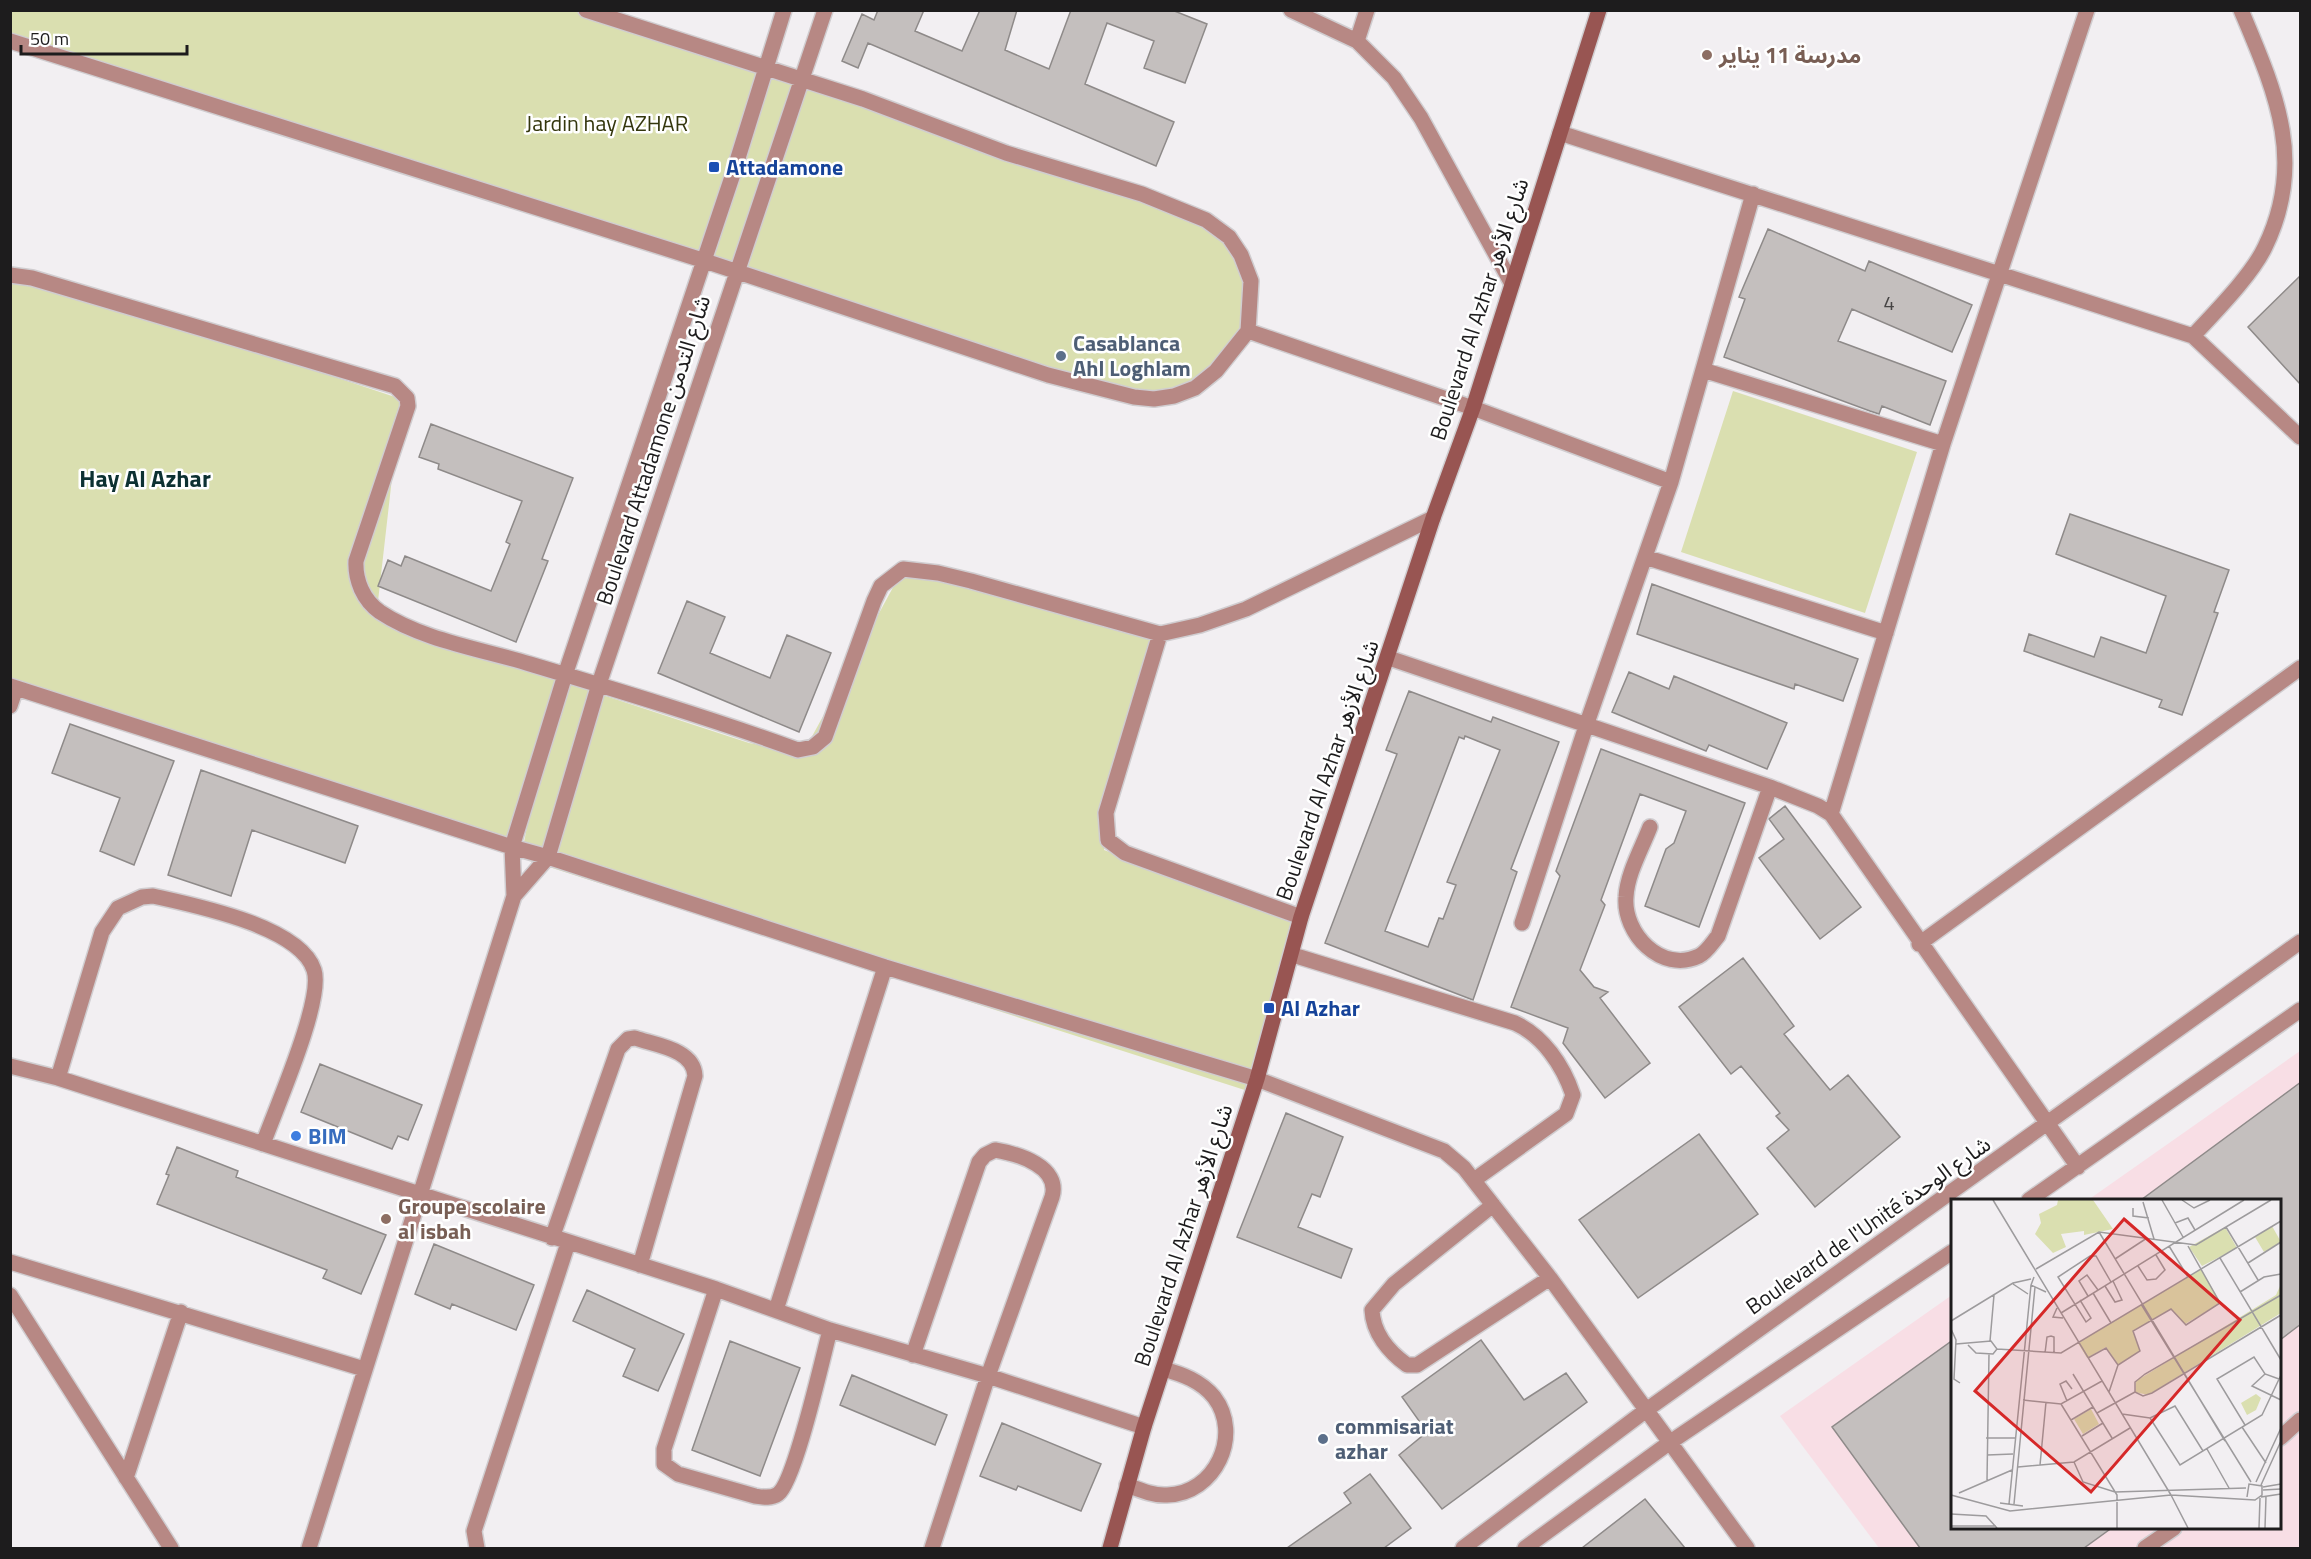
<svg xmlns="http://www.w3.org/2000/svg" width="2311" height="1559" viewBox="0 0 2311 1559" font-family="'Titillium Web','Noto Sans Arabic',sans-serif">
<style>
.industrial{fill:#f8dee5}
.green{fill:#dadfb0}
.building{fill:#c4bfbe;stroke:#8e8a89;stroke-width:1.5;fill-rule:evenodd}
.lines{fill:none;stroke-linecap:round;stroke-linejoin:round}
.pedestrian-casing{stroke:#d0cdd0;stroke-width:18}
.minor-casing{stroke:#d0cdd0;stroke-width:18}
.secondary-casing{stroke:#d0cdd0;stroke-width:18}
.pedestrian{stroke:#b78884;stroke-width:15}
.minor{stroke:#b78884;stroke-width:15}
.secondary{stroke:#985552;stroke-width:15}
.education-dot{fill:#8d6e63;stroke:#fff;stroke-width:2}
.transit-dot{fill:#1a4fb4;stroke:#fff;stroke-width:2}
.service-dot{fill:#5c6f8a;stroke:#fff;stroke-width:2}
.shop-dot{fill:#3f7fe0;stroke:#fff;stroke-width:2}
.labels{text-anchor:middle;stroke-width:5;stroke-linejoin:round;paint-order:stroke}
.number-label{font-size:20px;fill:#474545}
.education-label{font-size:22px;font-weight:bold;fill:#785e54;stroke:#fff;text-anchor:start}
.park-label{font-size:22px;fill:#33360c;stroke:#fff}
.transit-label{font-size:22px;font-weight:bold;fill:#164399;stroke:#fff;text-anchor:start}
.street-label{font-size:22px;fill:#1d1c1d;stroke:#fff}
.service-label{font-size:22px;font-weight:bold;fill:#4e5e75;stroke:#fff;text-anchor:start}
.shop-label{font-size:22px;font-weight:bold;fill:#366cbe;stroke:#fff;text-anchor:start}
.neighbourhood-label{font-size:24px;font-weight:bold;fill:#0d3132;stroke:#fff}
.inset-road{fill:none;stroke:#9d9b9d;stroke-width:1.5}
.view{fill:#d62828;fill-opacity:0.15;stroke:#d62828;stroke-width:3}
.inset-edge{fill:none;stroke:#1d1c1d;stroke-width:3}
</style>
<rect width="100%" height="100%" fill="#f2eff2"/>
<path class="industrial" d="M2300 1051V1548H1879L1780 1416 1952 1295V1528H2280V1200H2088Z"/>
<path class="green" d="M11 11H579L1193 209 1233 244 1249 288 1250 335 1216 378 1160 397 1109 389 11 40Z
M11 269 401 399 377 610 563 682 749 743 803 753 903 569 1160 634 1104 850 1307 924 1251 1092 521 858 540 759 512 847 11 690Z
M1733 391 1917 452 1865 613 1681 552Z"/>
<path class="building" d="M878 10H924L915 31 962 51 980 10H1017L1005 50 1049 69 1071 10H1172L1207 24 1185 83 1144 68 1154 41 1107 23 1085 84 1174 122 1156 166 868 43 858 68 842 61 862 14 874 20Z
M1768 229 1865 271 1869 261 1972 305 1952 352 1852 309 1838 341 1946 381 1930 425 1882 406 1879 414 1870 411 1724 357 1745 299 1739 297Z
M2301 275V385L2248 327Z
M431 424 573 478 542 559 548 561 516 642 378 586 388 560 401 566 405 556 491 591 510 544 506 542 522 501 438 469 439 464 419 457Z
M2070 514 2229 570 2214 612 2218 613 2182 715 2159 707 2162 700 2024 651 2029 634 2094 657 2101 637 2146 653 2166 596 2056 554Z
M1652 584 1858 659 1843 701 1795 684 1794 689 1637 634Z
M687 601 725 617 710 653 770 678 787 635 831 653 799 732 658 673Z
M1629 672 1669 689 1674 676 1787 723 1767 769 1709 745 1706 751 1612 712Z
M1409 691 1491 722 1493 717 1559 742 1511 869 1517 872 1473 1000 1325 943 1397 754 1386 750ZM1465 736 1500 750 1447 882 1456 885 1443 919 1439 918 1428 947 1385 931 1459 737 1464 739Z
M70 724 174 761 134 865 100 851 120 798 52 773Z
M1601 749 1745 803 1699 927 1645 906 1666 849 1674 843 1686 811 1640 794 1601 900 1605 905 1580 970 1594 987 1608 992 1600 998 1650 1063 1605 1098 1563 1043 1568 1028 1511 1007 1560 876 1556 871Z
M201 770 358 826 345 863 252 830 231 896 168 875Z
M1785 806 1861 907 1820 939 1759 858 1784 839 1769 819Z
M1743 958 1794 1026 1784 1034 1830 1090 1848 1075 1900 1137 1815 1207 1767 1148 1789 1130 1776 1116 1780 1113 1741 1066 1731 1074 1679 1007Z
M320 1064 422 1105 408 1140 398 1136 392 1149 301 1112Z
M2301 1082V1324L2280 1340V1200H2141Z
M1286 1113 1343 1137 1320 1197 1312 1194 1298 1227 1352 1249 1341 1278 1237 1237Z
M1699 1134 1758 1214 1638 1298 1579 1220Z
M177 1147 238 1171 236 1177 386 1235 361 1294 323 1278 327 1270 157 1204 169 1175 166 1174Z
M434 1244 534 1285 516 1330 452 1304 450 1309 415 1294Z
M587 1290 684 1334 658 1391 623 1376 635 1349 573 1321Z
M1481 1340 1524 1400 1566 1373 1587 1402 1442 1509 1399 1455 1427 1432 1402 1397Z
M1953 1340V1527H2113L2084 1548H1920L1832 1427Z
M730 1341 800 1368 760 1476 692 1450Z
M852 1375 947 1415 935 1445 840 1405Z
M1002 1423 1101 1464 1081 1511 1018 1486 1016 1490 980 1476Z
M1370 1474 1411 1528 1384 1548H1287L1351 1503 1344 1493Z
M1645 1499 1685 1548H1582Z"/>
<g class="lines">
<g class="pedestrian-casing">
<path id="pedestrian" d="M1293 955 1515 1023C1543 1036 1563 1065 1573 1095L1566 1114 1474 1180"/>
</g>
<g class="minor-casing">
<path id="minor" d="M1291 10 1357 41 1394 78 1421 118 1512 284
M10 41 702 260 1048 375 1134 397 1154 399 1174 396 1195 388 1216 371 1248 331 1251 281 1241 255 1229 237 1206 220 1142 194 1006 153 863 99 586 10
M1357 41 1367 10
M1560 133 2193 336 2300 437
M10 275 32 278 395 386 407 398 408 406 356 561C355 580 363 600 380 612 422 640 481 649 530 664 620 691 710 718 798 750L813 747 825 737 874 601 881 586 903 569 938 573 971 581 1160 634 1200 625 1246 609 1433 518
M1248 331 1473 408 1671 482
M2193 336C2214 313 2252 275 2265 247 2307 161 2275 91 2241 10
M1703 370 1943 444
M1645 557 1886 633
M1160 634 1106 813 1108 840 1125 853 1301 917
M1389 658 1770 787 1818 806 1831 814 2078 1167
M10 686 512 847 548 857 885 967 1257 1079 1444 1151 1464 1168 1550 1278 1747 1548
M10 706 16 688
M1831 814 1943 444 2087 10
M1650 827C1642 848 1627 874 1626 897 1623 933 1661 974 1699 956 1707 952 1712 943 1718 936L1770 787
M514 896 548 857 599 684 825 10
M1522 923 1587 723 1671 482 1753 194
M1919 944 2300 668
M10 1066 58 1078 716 1289 830 1330 988 1376 1144 1427
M58 1078 102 932 118 908 142 897 153 896C193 905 300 926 314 970 324 1000 275 1110 263 1144
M2029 1200 2300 1010
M1493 1205 1394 1284 1372 1310C1373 1333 1389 1352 1407 1365H1417L1550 1278
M552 1238 618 1049 628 1039 635 1038C655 1045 694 1049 695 1076L640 1265
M10 1262 364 1369
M716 1289 664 1449V1464L678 1474 755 1496C762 1497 771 1499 778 1494 795 1482 823 1356 830 1330
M10 1295 171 1548
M776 1310 885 967
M913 1355 979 1162 985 1155 995 1150C1019 1154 1061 1167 1052 1197L988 1376 932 1548
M2280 1438 2300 1420
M126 1478 181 1312
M1127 1485C1140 1490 1154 1496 1167 1495 1215 1494 1243 1435 1214 1397 1201 1381 1182 1374 1163 1369
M309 1548 514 896 512 847 565 675 733 174 784 10
M477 1548 474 1531 568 1243
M1463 1548 1645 1411 2300 942
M1525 1548 1669 1443 1952 1252
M2145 1548 2174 1528"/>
</g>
<g class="secondary-casing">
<path id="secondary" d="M1110 1548 1144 1427 1257 1079 1301 917 1433 518 1473 408 1599 10"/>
</g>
<use href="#pedestrian" class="pedestrian"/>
<use href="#minor" class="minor"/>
<use href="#secondary" class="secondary"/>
</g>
<g class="education-dot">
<circle cx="1707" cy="55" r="6"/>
<circle cx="386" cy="1219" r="6"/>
</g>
<g class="transit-dot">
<rect x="708" y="161" width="12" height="12" rx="3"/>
<rect x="1263" y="1002" width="12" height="12" rx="3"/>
</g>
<g class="service-dot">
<circle cx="1061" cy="356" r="6"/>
<circle cx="1323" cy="1439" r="6"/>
</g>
<circle class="shop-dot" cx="296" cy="1136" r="6"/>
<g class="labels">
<g class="number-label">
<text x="1889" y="310">4</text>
</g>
<g class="education-label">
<text x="1719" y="63">مدرسة 11 يناير</text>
<text x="398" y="1214">Groupe scolaire<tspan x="398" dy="25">al isbah</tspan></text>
</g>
<g class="park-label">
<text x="607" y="131">Jardin hay AZHAR</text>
</g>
<g class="transit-label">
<text x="726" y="175">Attadamone</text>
<text x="1281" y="1016">Al Azhar</text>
</g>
<g class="street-label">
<text transform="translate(1479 309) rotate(-72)" y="8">Boulevard Al Azhar شارع الأزهر</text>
<text transform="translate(653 450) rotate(-72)" y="8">Boulevard Attadamone شارع التدمن</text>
<text transform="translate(1327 770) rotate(-71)" y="8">Boulevard Al Azhar شارع الأزهر</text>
<text transform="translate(1868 1225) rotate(-35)" y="8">Boulevard de l'Unité شارع الوحدة</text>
<text transform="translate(1183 1235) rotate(-72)" y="8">Boulevard Al Azhar شارع الأزهر</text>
</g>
<g class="service-label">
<text x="1073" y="351">Casablanca<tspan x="1073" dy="25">Ahl Loghlam</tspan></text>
<text x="1335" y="1434">commisariat<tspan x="1335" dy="25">azhar</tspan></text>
</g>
<g class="shop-label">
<text x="308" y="1144">BIM</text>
</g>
<g class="neighbourhood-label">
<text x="145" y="487">Hay Al Azhar</text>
</g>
</g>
<g transform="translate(1951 1199)">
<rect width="330" height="330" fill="#f2eff2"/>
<path d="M107 1H142L162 30 133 36V32L110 35 115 48 102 54 84 35 90 24 88 15 106 6ZM321 27 330 43 313 53 304 38ZM274 28 286 49 251 67 238 48ZM250 70 270 104 234 125 220 110 182 132 189 152 167 166 155 148 136 159 127 144ZM330 85V114L197 196 184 193 185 182 325 96ZM305 195 310 199 305 211 296 216 290 204ZM140 210 148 225 132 235 123 220Z" fill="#dadfb0"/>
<path class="inset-road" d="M42 1 220 296M211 1 232 38M231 1 243 9 259 1M192 3 203 40M182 9V17L198 19M224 24 237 19 244 31M275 28 307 81M148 33 274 242M218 47 237 78M269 59 330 161M164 60 196 39M297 64 330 43M187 67 196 81 205 80 214 71 205 56M85 70 148 33 245 46 320 1M83 78 80 86 95 93M62 85 77 95M154 87 164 103 171 101 162 82M289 93 313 78 330 75M142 94 160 124M137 97 128 82 136 76 147 91M129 101 140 119 135 123 107 78 139 57H145L160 83M190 105 300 283M106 109 102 118 112 119M110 114 293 1M0 122 62 84 80 80M0 130 5 141 3 180 9 184M39 142 43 96M5 145 40 142 46 150 42 155 25 154 17 146M46 150 110 154 330 22M94 154 96 138 100 137 103 138V154M137 159 155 149 167 166M122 175 161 239M314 175 301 187 330 201M158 193 167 166 189 152 182 132 220 110 235 126 269 104 237 47M184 193V183L194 175 330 96M184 193 192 197 201 194 330 116M72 201 110 205 151 182M116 202 109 185 115 182 121 190M110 205 166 296V329M146 214 184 193M171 215 199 219 224 207 252 252M199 219 229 266 311 216 330 176M120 221 142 208M294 226 266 180 303 158 314 175 328 180M291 228 315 264M131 237 152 224M35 239H64M256 250 278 289M36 256 62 255M123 263 132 283 164 293 295 289M89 266 95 203M67 268 123 263 179 229M36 281 38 155M305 283 330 229M310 286 330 242M312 288 330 285M312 291 330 290M8 294 61 271M0 296 59 312 220 296 304 301 311 296V287L298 285 296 298M220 296 237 329M310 298 330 295M49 304 72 307M58 305 80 86M63 305 84 88M0 315 35 317 46 329M0 327H45M308 329 309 299M314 329 315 297"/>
<path class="view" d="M173 20 289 121 140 293 24 192Z"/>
<rect width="330" height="330" class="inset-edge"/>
</g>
<rect width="2311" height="1559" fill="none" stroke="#1d1c1d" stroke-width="24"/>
<path d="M21 45v9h166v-9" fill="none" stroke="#1d1c1d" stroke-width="3"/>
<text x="30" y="45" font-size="18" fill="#1d1c1d" stroke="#ffffff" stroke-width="4.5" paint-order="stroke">50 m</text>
</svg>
